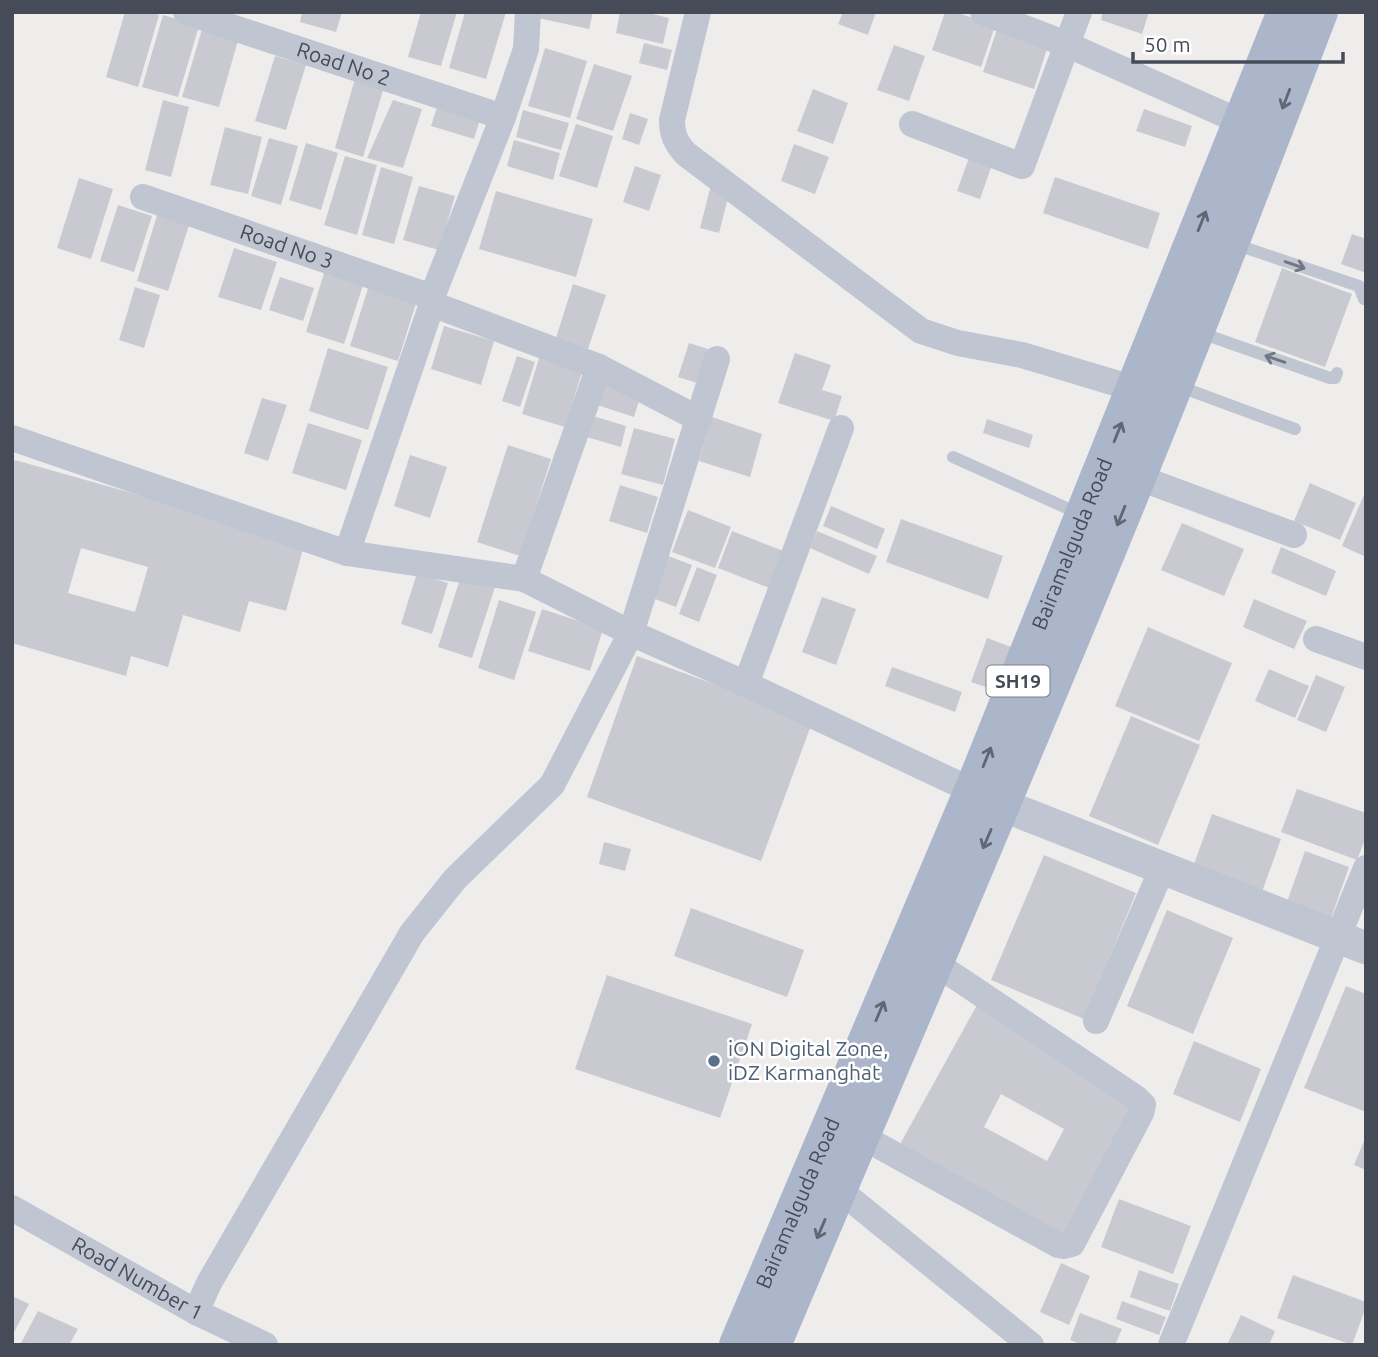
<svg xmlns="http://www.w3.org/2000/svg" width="1378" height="1357" viewBox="0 0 1378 1357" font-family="Ubuntu,sans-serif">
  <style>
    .building { fill: #c9cad1; fill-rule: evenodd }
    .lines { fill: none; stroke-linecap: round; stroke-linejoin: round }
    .service { stroke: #bfc5d1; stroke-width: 12 }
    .minor { stroke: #bfc5d1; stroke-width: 26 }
    .tertiary { stroke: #bfc5d1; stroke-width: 33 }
    .primary { stroke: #acb6ca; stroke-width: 38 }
    .oneway { stroke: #5f6674 }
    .oneway2 { stroke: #707682 }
    .service-dot { fill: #5c6f8a; stroke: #fff; stroke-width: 2.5 }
    .labels { text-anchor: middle; stroke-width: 5; stroke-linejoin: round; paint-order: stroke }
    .shield { fill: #fff; stroke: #7d828a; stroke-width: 2 }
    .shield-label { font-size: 19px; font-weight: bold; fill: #454c58 }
    .street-label { font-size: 21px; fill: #454c58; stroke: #fff }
    .service-label { font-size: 21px; fill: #4e5e75; stroke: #fff; text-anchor: start }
  </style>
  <rect width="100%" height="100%" fill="#efecec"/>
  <path class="building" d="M125 12H150L159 15 138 87 106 77Z
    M302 12H342L336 32 300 22Z
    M421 12H457L441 66 408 57Z
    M465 12H506L486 79 449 68Z
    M539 12H593L589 29 538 18Z
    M620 12H644L669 18 663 44 616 33Z
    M843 12H876L868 35 838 24Z
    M945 12H956L995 26 981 67 932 50Z
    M1103 12H1149L1142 34 1101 20Z
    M163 15 199 26 178 97 142 87Z
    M203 26 239 37 219 107 182 97Z
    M997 29 1048 46 1034 89 983 72Z
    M644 43 672 50 667 70 639 63Z
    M894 45 925 56 909 101 877 90Z
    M545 48 587 61 570 118 528 106Z
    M275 56 306 65 286 130 255 121Z
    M594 64 632 76 613 131 576 119Z
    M356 75 385 84 363 157 335 148Z
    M813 89 848 103 833 144 797 131Z
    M163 100 189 107 171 177 145 170Z
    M393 100 422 109 403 168 367 158Z
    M439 101 482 113 474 139 431 126Z
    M1144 109 1192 126 1185 147 1136 131Z
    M523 110 569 123 561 150 516 137Z
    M630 113 648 119 639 145 622 139Z
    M576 124 613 136 597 188 559 176Z
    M225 127 262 137 248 194 210 185Z
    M269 138 298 146 281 205 251 196Z
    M514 140 560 153 553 180 507 166Z
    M306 143 338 153 321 210 289 200Z
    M794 144 829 157 815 194 781 181Z
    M971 152 994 159 980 199 957 191Z
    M345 156 377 165 357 235 324 225Z
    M635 166 661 175 649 211 623 202Z
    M381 167 413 177 394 244 362 235Z
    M1055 177 1160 213 1148 249 1043 213Z
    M79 178 113 189 91 259 57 248Z
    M711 185 730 190 719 233 700 228Z
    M419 186 455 196 439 250 403 240Z
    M496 191 593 219 576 277 479 249Z
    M118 205 152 216 134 272 100 261Z
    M158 212 190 222 168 291 137 281Z
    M1352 234 1366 239V273L1341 264Z
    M234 248 277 262 261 310 218 297Z
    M1282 268 1352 294 1325 367 1255 342Z
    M325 270 364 282 344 344 306 332Z
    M280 277 314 288 303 321 269 310Z
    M573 284 606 295 588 349 556 338Z
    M369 285 417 300 398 361 350 346Z
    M135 287 160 295 144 348 119 340Z
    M444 326 494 341 481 385 431 369Z
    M689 343 708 349 697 383 678 377Z
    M328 348 388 367 368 430 309 411Z
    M795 353 831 365 822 390 842 396 834 421 778 403Z
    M540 355 583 369 565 427 522 414Z
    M517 356 535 362 520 407 502 401Z
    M605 379 642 391 634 417 597 405Z
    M262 398 287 405 268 461 244 453Z
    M590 415 626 426 621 447 583 436Z
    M712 417 762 434 750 477 699 461Z
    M987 419 1033 435 1029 448 983 433Z
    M308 423 362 440 346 490 292 473Z
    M634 428 675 439 663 485 621 474Z
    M508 445 551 459 520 556 477 542Z
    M410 455 447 467 430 518 394 506Z
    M15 460 305 542 286 611 249 601 240 632 183 615 168 667 131 656 126 676 12 643V468ZM81 548 148 567 135 612 68 593Z
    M1310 483 1356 503 1340 540 1294 521Z
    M620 485 658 497 647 533 609 521Z
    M1366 490V557L1342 546Z
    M831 506 885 529 877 549 823 526Z
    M688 510 731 527 715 568 672 552Z
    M901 519 1003 556 988 599 886 562Z
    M1182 523 1244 549 1224 596 1161 570Z
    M732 531 786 552 772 589 718 568Z
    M817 531 877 556 869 574 810 548Z
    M1281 547 1336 571 1326 596 1271 573Z
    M668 556 692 565 676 607 652 598Z
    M697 567 717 575 699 622 679 614Z
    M417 573 448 583 432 634 401 624Z
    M461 576 495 587 472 658 438 647Z
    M822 597 856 609 836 665 802 652Z
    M1254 599 1307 621 1294 649 1243 627Z
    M499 600 536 612 514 680 478 668Z
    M542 609 603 629 590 671 528 651Z
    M1148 627 1232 663 1199 741 1115 706Z
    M987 638 1014 648 998 691 971 682Z
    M637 656 813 720 761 861 587 797Z
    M892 667 962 692 955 712 885 686Z
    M1269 669 1309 686 1295 718 1255 701Z
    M1316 675 1345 687 1326 732 1297 720Z
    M1131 716 1200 745 1158 845 1089 816Z
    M1297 789 1366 813V837L1357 860 1281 832Z
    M1212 814 1281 839 1262 892 1193 867Z
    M604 842 631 849 625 871 599 864Z
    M1305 851 1349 867 1331 918 1287 902Z
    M1044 855 1136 893 1084 1019 991 980Z
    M691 908 804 950 787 997 674 956Z
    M1167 910 1233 938 1193 1034 1127 1006Z
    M607 975 752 1024 720 1118 575 1069Z
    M1346 986 1366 994V1112L1304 1088Z
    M977 1005 1137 1106 1070 1239 899 1146ZM1001 1094 1064 1129 1047 1161 984 1127Z
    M1194 1041 1261 1069 1240 1122 1173 1094Z
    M1366 1136V1170L1354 1165Z
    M1119 1199 1191 1226 1173 1274 1101 1247Z
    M1061 1263 1090 1276 1069 1325 1040 1312Z
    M1139 1270 1179 1284 1170 1311 1130 1297Z
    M1293 1275 1366 1302V1307L1352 1345 1277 1318Z
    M12 1296 29 1304 12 1336Z
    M1122 1301 1166 1317 1159 1335 1116 1319Z
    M38 1311 78 1329 69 1345H20Z
    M1080 1313 1122 1329 1115 1345H1083L1070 1340Z
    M1241 1315 1275 1331 1269 1345H1227Z"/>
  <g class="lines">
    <path class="service" d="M1234 244 1359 286 1364 299
      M1198 332 1330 378H1335L1337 373
      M1178 386 1295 429
      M953 457 1080 514"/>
    <g class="minor">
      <path id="s1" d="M186 12 503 117"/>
      <path d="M698 12 672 120C672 135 676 143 686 154L921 331 958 343 1022 355 1135 389"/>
      <path d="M983 12 1066 44 1241 122"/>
      <path d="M912 124 1022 166 1079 12"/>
      <path id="s2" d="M143 197 432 297"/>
      <path d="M432 304 599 367 699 419"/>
      <path d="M12 438 347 553 524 579 631 633 746 684 973 791"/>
      <path d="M1137 477 1294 535"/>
      <path d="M347 553 432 304V297L503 117 526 49 528 12"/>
      <path d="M524 579 599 367"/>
      <path d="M1316 639 1366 657"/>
      <path d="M746 684 841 428"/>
      <path d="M1096 1021 1162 869"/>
      <path d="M861 1136 1058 1245 1064 1246 1072 1244 1141 1113 1143 1105 1136 1098 935 963"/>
      <path d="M838 1189 1031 1345"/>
      <path id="s3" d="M12 1208 196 1312 265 1345"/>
      <path d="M196 1312 209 1283 412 933 455 879 552 785 631 633 717 359"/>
      <path d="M1171 1345 1366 868"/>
    </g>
    <path class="tertiary" d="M1002 805 1366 948"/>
    <g class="primary">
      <path id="s4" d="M738 1345 973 791 1286 12"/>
      <path d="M772 1345C894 1056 1019 768 1137 477 1200 323 1259 168 1319 12"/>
    </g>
  </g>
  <defs><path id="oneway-shaft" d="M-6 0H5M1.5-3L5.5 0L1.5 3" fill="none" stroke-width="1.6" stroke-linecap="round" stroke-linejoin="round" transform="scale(1.75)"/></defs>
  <g class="oneway">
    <use href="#oneway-shaft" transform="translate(1286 99) rotate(111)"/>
    <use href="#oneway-shaft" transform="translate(1202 221) rotate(-68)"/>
    <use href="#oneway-shaft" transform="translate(1118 432) rotate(-68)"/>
    <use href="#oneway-shaft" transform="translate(1121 516) rotate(112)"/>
    <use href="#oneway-shaft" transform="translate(987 757) rotate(-68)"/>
    <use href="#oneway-shaft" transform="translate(987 839) rotate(113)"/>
    <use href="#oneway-shaft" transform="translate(880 1011) rotate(-67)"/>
    <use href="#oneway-shaft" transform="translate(821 1229) rotate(113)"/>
  </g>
  <g class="oneway2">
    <use href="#oneway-shaft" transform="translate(1295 265) rotate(19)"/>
    <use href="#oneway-shaft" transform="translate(1275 359) rotate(-161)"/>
  </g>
  <circle class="service-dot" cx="714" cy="1061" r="7"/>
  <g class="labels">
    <rect class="shield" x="986.5" y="665.5" width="63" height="31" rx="5"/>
    <g class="shield-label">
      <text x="1018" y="688">SH19</text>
    </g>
    <g class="street-label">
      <text dy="7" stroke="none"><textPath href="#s1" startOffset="166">Road No 2</textPath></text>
      <text dy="7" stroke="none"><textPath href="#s2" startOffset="152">Road No 3</textPath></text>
      <text dy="7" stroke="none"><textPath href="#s4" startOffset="868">Bairamalguda Road</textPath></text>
      <text dy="7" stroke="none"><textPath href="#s4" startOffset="154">Bairamalguda Road</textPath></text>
      <text dy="7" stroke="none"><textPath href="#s3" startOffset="144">Road Number 1</textPath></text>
    </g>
    <g class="service-label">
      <text x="728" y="1056">iON Digital Zone,<tspan x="728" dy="24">iDZ Karmanghat</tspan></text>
    </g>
  </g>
  <rect width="1378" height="1357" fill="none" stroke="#454c58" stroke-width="28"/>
  <path d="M1133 52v10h210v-10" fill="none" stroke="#454c58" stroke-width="3.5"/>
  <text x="1144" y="52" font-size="21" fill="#454c58" stroke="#ffffff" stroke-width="5" paint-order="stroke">50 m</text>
</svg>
